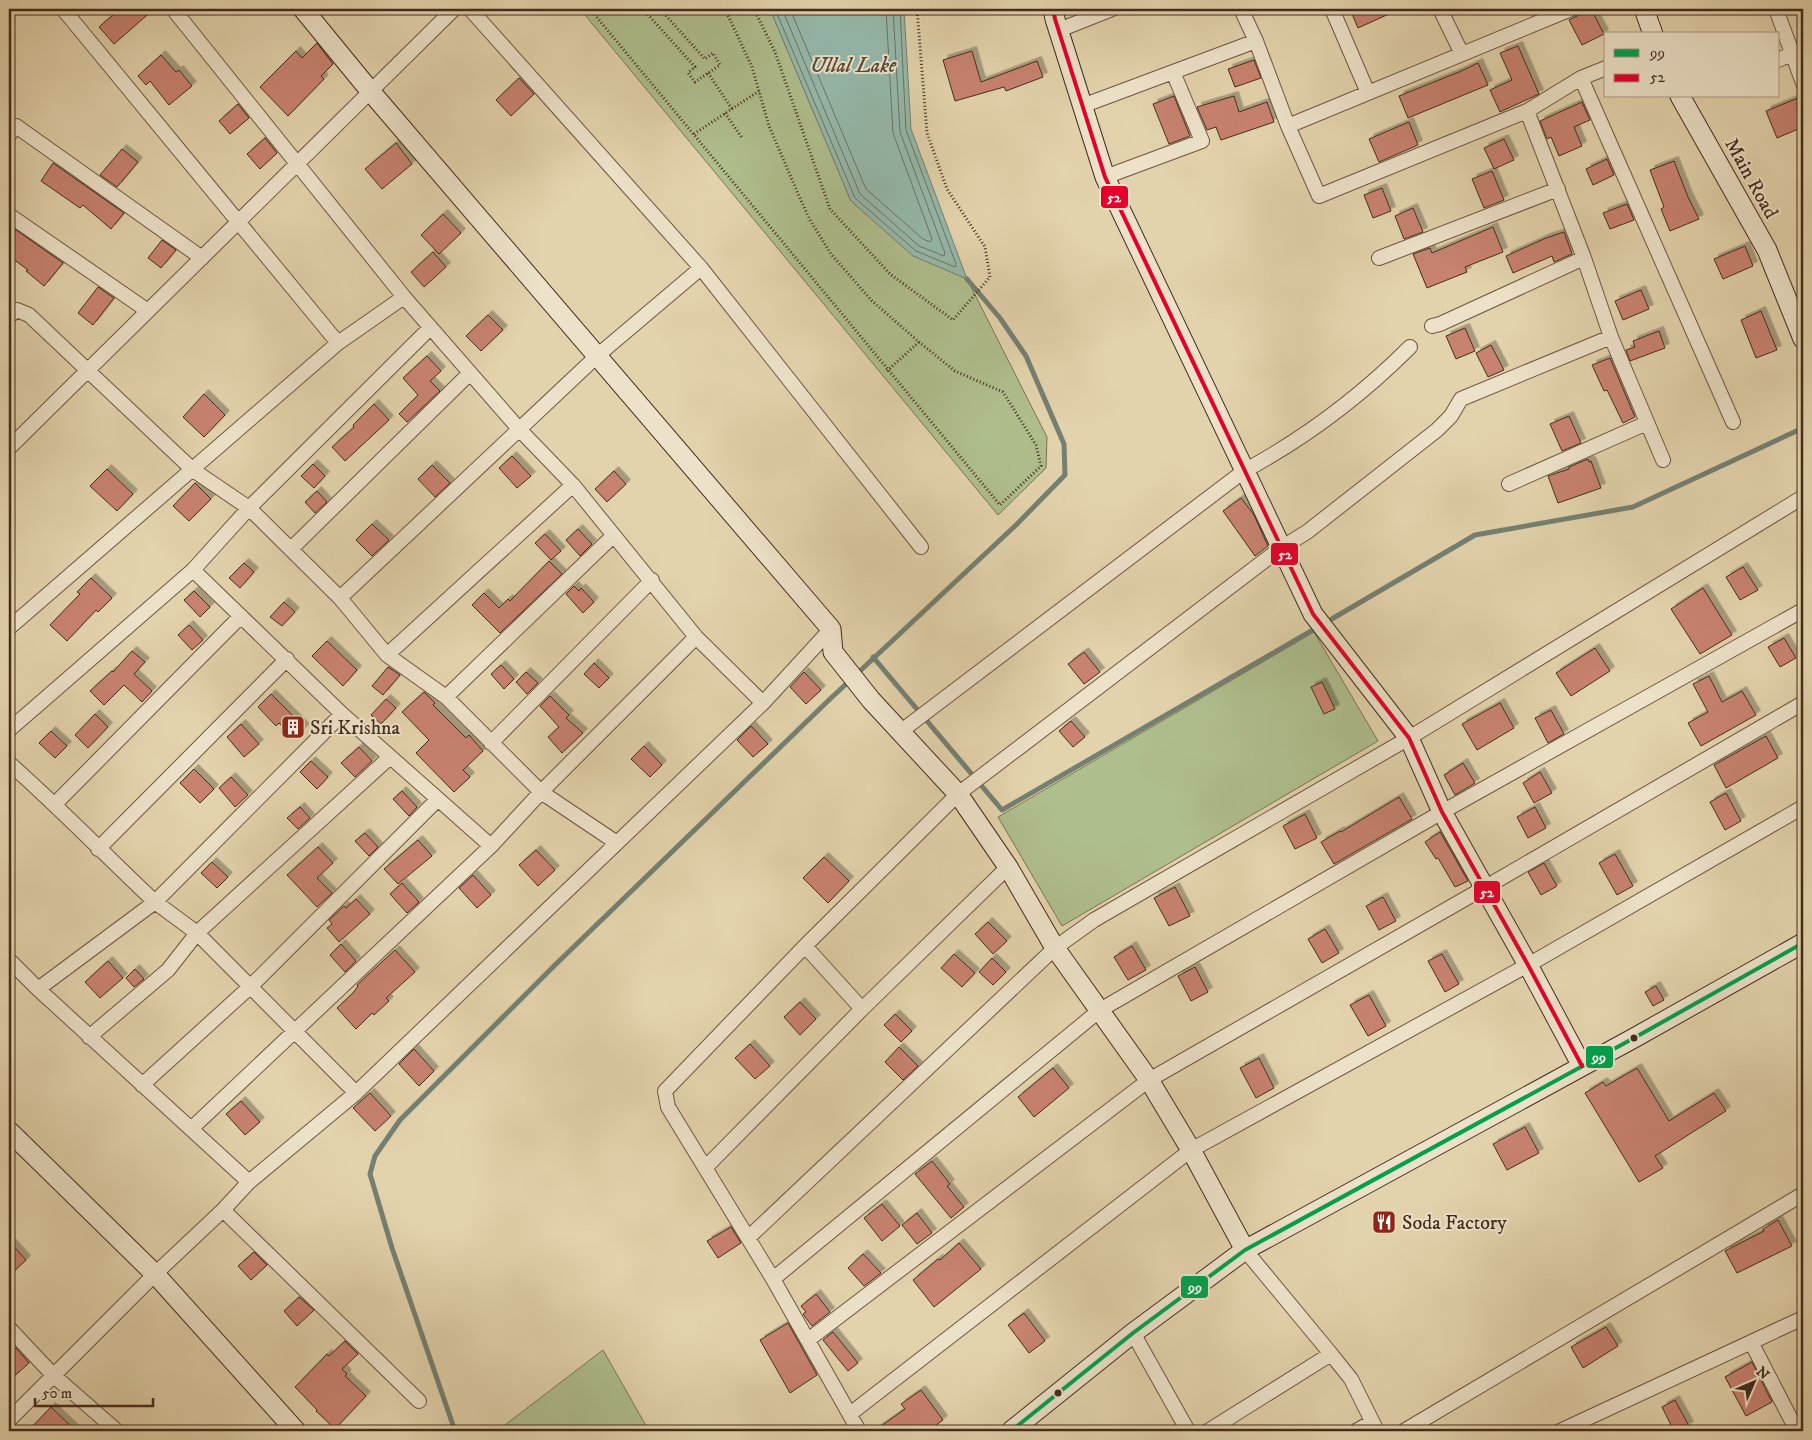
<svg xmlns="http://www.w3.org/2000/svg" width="1812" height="1440" viewBox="0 0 1812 1440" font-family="'IM FELL DW Pica',serif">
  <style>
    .green { fill: #afbe8d; stroke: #7a7555 }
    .water { fill: #95b8aa; stroke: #758072 }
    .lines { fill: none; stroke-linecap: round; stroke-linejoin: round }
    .shore { stroke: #6c7264; stroke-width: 1 }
    .stream { stroke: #758072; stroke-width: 5 }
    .building { fill: #c8826f; stroke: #442c1d; filter: url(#shadow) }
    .street-casing { stroke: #6c5641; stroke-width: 16 }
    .secondary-casing { stroke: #442c1d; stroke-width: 21 }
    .path { stroke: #442c1d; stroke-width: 3; stroke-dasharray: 1 2.5; stroke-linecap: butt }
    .street { stroke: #ede2c9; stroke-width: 14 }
    .secondary { stroke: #ede2c9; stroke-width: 19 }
    .bus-1-casing { stroke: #ede2c9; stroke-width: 8 }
    .bus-2-casing { stroke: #ede2c9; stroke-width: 8 }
    .bus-1 { stroke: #03a04e; stroke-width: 4 }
    .bus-2 { stroke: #e4002b; stroke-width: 4 }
    .bus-dot { fill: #442c1d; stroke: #ede2c9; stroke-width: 2 }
    .labels { text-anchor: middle; stroke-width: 4; stroke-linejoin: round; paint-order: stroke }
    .street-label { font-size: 20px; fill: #442c1d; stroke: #ede2c9 }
    .poi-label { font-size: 20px; fill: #442c1d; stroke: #ede2c9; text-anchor: start }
    .water-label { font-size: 21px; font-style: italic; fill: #544839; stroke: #ede2c9 }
    .line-badge { stroke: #ede2c9; stroke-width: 2 }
    .badge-label { font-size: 14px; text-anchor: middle; font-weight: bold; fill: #fff }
  </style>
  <defs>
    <filter id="shadow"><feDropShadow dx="4.5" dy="-4.5" stdDeviation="0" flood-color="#0004"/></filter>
  </defs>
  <rect width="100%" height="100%" fill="#e3d3ac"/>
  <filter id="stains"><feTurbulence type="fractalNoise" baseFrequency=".004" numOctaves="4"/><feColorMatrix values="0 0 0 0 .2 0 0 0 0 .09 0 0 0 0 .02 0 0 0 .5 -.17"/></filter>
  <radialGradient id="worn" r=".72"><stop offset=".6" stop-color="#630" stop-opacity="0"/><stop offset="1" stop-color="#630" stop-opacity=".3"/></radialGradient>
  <path class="green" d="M580 9H770L851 201 913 255 967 279 1047 437 1046 468 998 515Z
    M1314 632 1378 741 1062 926 998 817Z
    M603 1350 649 1431H497Z"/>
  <path class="water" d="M770 9H904L911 129 967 279 913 256 851 201Z"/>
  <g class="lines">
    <path class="shore" d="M775 9 855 198 916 251 955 267 956 264 906 130 900 9
      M782 9 860 194 919 246 944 256 945 253 900 132 893 9
      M790 9 866 189 923 239 930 242 932 239 893 133 886 9"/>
    <path class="stream" d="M1325 623 1475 535 1633 507 1803 428
      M873 657 1002 810 1318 627
      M455 1431 392 1248 370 1174 375 1156 400 1120 555 965 830 699 1016 525 1065 475 1064 444 1026 356 1000 318 967 279"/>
  </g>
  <path class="building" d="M120 9H154L114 44 99 27Z
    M1363 9H1400L1358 28 1352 14Z
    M1591 9 1604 34 1582 45 1569 20Z
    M317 43 333 64 321 76 324 79 288 116 260 87 296 51 302 58Z
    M1518 46 1539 94 1500 112 1490 90 1512 80 1500 53Z
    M972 51 981 82 1037 61 1043 77 1006 91 1004 87 955 101 943 60Z
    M161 55 176 72 179 70 192 86 169 105 150 81 146 85 138 76Z
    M1254 60 1261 78 1235 87 1228 69Z
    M1478 63 1488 85 1408 118 1399 96 1459 72Z
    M519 78 534 94 511 116 496 100Z
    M1174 96 1190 136 1169 144 1153 104Z
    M1234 96 1239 112 1267 102 1274 122 1221 140 1216 127 1207 130 1197 107Z
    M1803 96V127L1777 138 1766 111Z
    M1582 102 1590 120 1574 127 1582 146 1559 156 1551 137 1547 139 1540 121Z
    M238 104 249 118 230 134 219 121Z
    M1409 122 1418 145 1379 162 1369 139Z
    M265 138 277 153 260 169 247 154Z
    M1504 139 1514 160 1494 169 1484 148Z
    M396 143 412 164 382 189 365 169Z
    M122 149 138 162 117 187 100 175Z
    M1607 159 1614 175 1593 185 1586 169Z
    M1674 161 1688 197 1699 219 1670 231 1661 209 1664 207 1650 170Z
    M53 163 124 213 111 229 83 205 80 208 41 181Z
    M1492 171 1504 200 1484 208 1472 179Z
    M1382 188 1391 211 1373 218 1364 195Z
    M1627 204 1634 220 1610 229 1603 213Z
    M1413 208 1423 232 1404 239 1395 216Z
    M443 214 461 233 439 254 421 235Z
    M9 225 63 263 44 286 26 271 28 270 9 256Z
    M1493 227 1503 252 1465 267 1467 272 1427 288 1413 254 1430 248 1432 253Z
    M1564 232 1572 254 1554 262 1552 256 1513 273 1506 256 1546 238Z
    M162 240 176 250 161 268 148 258Z
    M1745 246 1753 266 1723 279 1714 259Z
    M433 252 446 267 424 287 411 272Z
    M98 287 114 298 93 325 78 313Z
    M1641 290 1649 309 1623 320 1615 301Z
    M1761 311 1777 350 1756 358 1741 320Z
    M488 315 503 330 481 351 466 336Z
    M1465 328 1475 351 1456 359 1446 336Z
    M1659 331 1665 348 1630 361 1626 350 1635 347 1633 341Z
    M1491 345 1504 370 1488 377 1476 353Z
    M427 356 441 371 430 381 440 391 407 422 399 414 418 395 403 378Z
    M1610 358 1635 417 1623 423 1607 390 1604 391 1592 365Z
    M204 394 225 415 204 437 183 417Z
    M374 404 389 420 345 461 332 447 354 427 353 425Z
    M1569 416 1581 443 1562 451 1550 424Z
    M512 456 531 476 517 488 499 468Z
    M1588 459 1589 462 1591 461 1601 488 1558 503 1548 476 1569 469V467Z
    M313 464 325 476 314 488 301 476Z
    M432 465 450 483 435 497 418 479Z
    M107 469 133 494 117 511 90 486Z
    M614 471 626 484 607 502 595 489Z
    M195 483 211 499 189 521 173 506Z
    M317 491 327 502 315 513 305 502Z
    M1241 498 1254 515 1268 546 1255 556 1223 511Z
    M372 524 389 540 372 556 356 540Z
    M578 529 592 544 580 556 566 540Z
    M545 534 561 551 551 560 535 543Z
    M549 561 562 574 500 633 472 605 484 593 499 608 508 599 510 601Z
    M244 563 254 572 240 588 229 578Z
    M1743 567 1758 590 1740 600 1726 577Z
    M91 578 112 598 98 612 96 610 67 641 50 625 80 594 77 592Z
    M574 586 579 591 581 588 594 602 583 613 566 594Z
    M1703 588 1732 635 1700 654 1671 609Z
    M194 591 210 607 200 617 184 600Z
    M284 602 295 612 282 626 270 617Z
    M189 625 203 640 192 650 178 635Z
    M1784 638 1796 658 1780 667 1768 647Z
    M327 641 357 670 343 686 312 656Z
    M1595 648 1610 671 1571 696 1556 673Z
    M132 651 145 662 134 674 152 691 142 702 124 685 104 705 90 691 112 671 113 672Z
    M1084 652 1100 672 1084 684 1068 664Z
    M594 663 609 678 599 688 584 674Z
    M501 665 514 679 504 689 491 674Z
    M388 667 400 675 383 695 372 686Z
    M526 672 538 683 527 694 516 682Z
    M804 672 821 690 806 704 790 687Z
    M1709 676 1722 702 1742 691 1756 715 1701 746 1688 723 1708 712 1693 684Z
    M1322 682 1335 709 1324 714 1311 687Z
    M424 692 435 703 433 705 466 738 469 735 483 751 463 770 470 777 454 792 416 753 429 740 402 712Z
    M271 694 305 728 294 739 279 723 276 726 258 707Z
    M550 696 569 715 566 718 583 733 562 753 548 737 559 727 540 706Z
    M386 699 396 708 381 724 371 715Z
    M1500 703 1514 728 1477 750 1462 724Z
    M1551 710 1564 734 1548 743 1535 718Z
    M95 714 108 727 88 748 75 735Z
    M1071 721 1085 737 1073 747 1059 731Z
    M241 724 259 744 244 757 227 737Z
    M751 726 768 744 753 757 737 740Z
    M51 731 67 746 55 758 39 743Z
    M1766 736 1778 758 1726 788 1714 765Z
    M644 746 662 765 650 777 631 759Z
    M359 747 372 761 355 777 341 763Z
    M311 761 328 777 317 789 300 772Z
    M1463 763 1475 783 1455 795 1444 775Z
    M194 769 214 789 200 803 180 783Z
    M1540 772 1552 793 1534 803 1523 783Z
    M231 777 248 795 235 807 219 788Z
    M402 791 417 807 409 816 393 799Z
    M1726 793 1741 821 1725 830 1710 802Z
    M1399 797 1412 819 1334 864 1321 842 1340 831 1341 832Z
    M300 807 310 818 298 829 287 818Z
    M1535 807 1546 828 1528 838 1517 817Z
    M1305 814 1317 838 1295 849 1283 826Z
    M1440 832 1468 881 1455 887 1438 858 1436 859 1425 842Z
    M365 833 378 847 369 856 355 841Z
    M418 840 432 856 398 884 384 869Z
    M318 847 333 863 317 878 332 893 317 907 287 875Z
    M536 850 555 870 538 886 519 865Z
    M1615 854 1633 886 1617 895 1599 863Z
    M824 857 849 881 828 903 803 878Z
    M212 862 228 877 217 888 201 873Z
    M1544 863 1557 886 1541 895 1528 872Z
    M473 875 491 895 477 908 459 888Z
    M402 883 419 902 407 913 390 894Z
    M1175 887 1190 916 1169 926 1154 898Z
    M1383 897 1396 921 1379 930 1366 906Z
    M356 899 370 914 339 942 327 928 332 924 329 920 344 906 346 908Z
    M988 922 1007 941 993 954 975 934Z
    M1325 929 1339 953 1322 963 1308 939Z
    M341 944 356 961 345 972 330 955Z
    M1132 946 1146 970 1128 980 1114 957Z
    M395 950 415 972 386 998 389 1001 374 1015 372 1013 356 1029 337 1008 353 993 358 986 357 985Z
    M954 954 975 973 962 987 941 968Z
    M1442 954 1459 984 1445 992 1428 961Z
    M992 958 1006 972 993 985 979 972Z
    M108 961 123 978 100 998 85 982Z
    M1195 967 1208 992 1191 1001 1178 976Z
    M135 969 144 979 134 987 126 978Z
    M1656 986 1664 1000 1653 1006 1645 992Z
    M1369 995 1386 1026 1368 1036 1350 1005Z
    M800 1002 816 1019 800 1035 784 1017Z
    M895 1014 912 1031 901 1042 884 1025Z
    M750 1044 770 1066 755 1079 735 1058Z
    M899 1047 918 1066 903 1080 885 1062Z
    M414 1049 434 1071 419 1086 399 1064Z
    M1259 1058 1274 1088 1256 1098 1240 1068Z
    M1053 1068 1069 1088 1034 1117 1018 1097Z
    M1637 1068 1669 1121 1714 1093 1726 1111 1655 1156 1663 1168 1639 1182 1585 1093 1603 1082 1606 1086Z
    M370 1093 391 1116 375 1131 353 1108Z
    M241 1101 260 1122 245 1135 226 1114Z
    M1525 1127 1539 1153 1507 1170 1493 1144Z
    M932 1161 950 1184 947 1186 964 1207 951 1218 915 1174Z
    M882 1204 900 1226 882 1241 864 1218Z
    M917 1213 932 1233 917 1244 902 1225Z
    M1778 1220 1792 1246 1737 1273 1725 1251 1764 1231 1763 1229Z
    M731 1227 741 1243 718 1258 707 1241Z
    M9 1241 26 1260 9 1276Z
    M959 1243 981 1269 934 1307 913 1280 938 1259 940 1260Z
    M254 1252 267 1265 251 1280 238 1266Z
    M863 1254 881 1273 864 1286 848 1268Z
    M816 1294 830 1312 812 1326 803 1314 806 1312 801 1306Z
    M299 1297 314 1310 297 1326 284 1311Z
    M1024 1313 1045 1341 1029 1353 1008 1325Z
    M788 1323 817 1375 790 1393 760 1340Z
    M1606 1327 1618 1346 1583 1368 1571 1347Z
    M833 1332 858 1363 848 1371 823 1340Z
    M345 1341 358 1354 342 1369 347 1374 345 1376 366 1396 335 1429 316 1411 317 1410 295 1387 327 1354 329 1356Z
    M16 1348 29 1363 9 1381V1355Z
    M1752 1362 1772 1402 1746 1416 1725 1377Z
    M921 1390 943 1420 928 1431H874L905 1409 901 1404Z
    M1675 1400 1689 1426 1679 1431H1674L1662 1407Z
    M51 1407 76 1431H28Z"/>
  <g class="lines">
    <g class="street-casing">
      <path id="street" d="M63 9 338 343
        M173 9 404 297 519 429 573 485 696 637 763 703
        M470 9 701 268 921 547
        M1241 9 1256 41 1288 126 1319 196 1527 111 1581 78 1606 68
        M1332 9 1368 93
        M1440 9 1462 54
        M1776 9 1803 83
        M1059 30 1112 9
        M1778 60 1803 49
        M1581 78 1733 422
        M1082 106 1256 41
        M1527 111 1584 258 1611 337 1663 460
        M1288 126 1571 9
        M9 135 16 126 202 258
        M1105 177 1202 141 1173 72
        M9 215 148 311
        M1379 258 1558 189
        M9 316 17 310 29 315 193 470 249 508 340 598 387 655 446 697 541 792 617 843
        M1432 326 1440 324 1584 258
        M9 448 454 9
        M1509 484 1647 423
        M291 549 470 373
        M193 570 342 714 491 846
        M340 598 597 356 701 268
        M9 628 338 343 404 297
        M387 655 573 485
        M446 697 613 536
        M9 730 193 570 249 508 430 328
        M900 732 1244 471C1305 438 1361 396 1410 347
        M491 743 652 580
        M9 763C59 807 106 856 155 902L342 714
        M55 804 241 616
        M98 849 287 659
        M805 946 862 1009
        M9 960 38 989 249 1182
        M38 989 155 902 197 933 356 1093
        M89 1037 168 970 197 933 390 757
        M142 1085 251 986 438 799
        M191 1129 491 846 541 792 696 637
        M705 1168 862 1009 1008 867
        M223 1210 419 1401
        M748 1238 1055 948 1094 920 1409 738 1803 497
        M773 1279 1100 1010 1442 812 1803 610
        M9 1328 53 1375 117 1431
        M1133 1333 1188 1431
        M808 1340 1149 1080 1484 888 1803 703
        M1751 1342 1797 1431
        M1331 1354 1351 1379 1377 1431
        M850 1414 1191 1150 1528 965 1803 807
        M9 1420 155 1274 223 1210 249 1182 356 1093 763 703 831 629
        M859 1431 773 1279 668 1107 665 1091 805 946 958 794 1281 548 1307 532 1437 430 1451 416 1461 399 1611 337
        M1208 1431 1331 1354 1245 1250
        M1356 1431 1372 1422
        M1404 1431 1803 1194
        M1560 1431 1803 1318"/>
    </g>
    <g class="secondary-casing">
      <path id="secondary" d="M303 9 371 92 831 629 833 652 871 700 958 794 1008 867 1055 948 1149 1080 1191 1150 1245 1250
        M1053 9 1055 19 1105 177 1313 614 1409 738 1442 812 1528 965 1582 1066
        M1644 9 1653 34
        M1680 96 1767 250 1803 339
        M9 1131 155 1274 296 1431
        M1011 1431 1133 1333 1245 1250 1634 1038 1803 943"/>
    </g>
    <path class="path" d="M590 9 1000 505 1041 466 1036 445 1003 392 955 371 919 342 872 301 831 254 810 220 799 196 769 126 752 67 725 9
      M643 9 695 67 688 73 695 82 720 65 713 53 705 59 660 9
      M754 9 775 52 830 209 890 274 953 320 990 277 985 247 947 189 927 133 917 9
      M708 73 732 109
      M725 113 742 138
      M694 134 759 91
      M887 371 919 342"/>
    <use href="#street" class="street"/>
    <use href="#secondary" class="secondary"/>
    <g class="bus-1-casing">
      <path id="bus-1" d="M1011 1431 1133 1333 1245 1250 1634 1038 1803 943"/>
    </g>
    <g class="bus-2-casing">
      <path id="bus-2" d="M1053 9 1055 19 1105 177 1313 614 1409 738 1442 812 1528 965 1582 1066"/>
    </g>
    <use href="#bus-1" class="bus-1"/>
    <use href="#bus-2" class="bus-2"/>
  </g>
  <defs>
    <g id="building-square" transform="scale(1.25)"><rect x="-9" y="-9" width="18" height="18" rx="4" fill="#8f2418" stroke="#ede2c9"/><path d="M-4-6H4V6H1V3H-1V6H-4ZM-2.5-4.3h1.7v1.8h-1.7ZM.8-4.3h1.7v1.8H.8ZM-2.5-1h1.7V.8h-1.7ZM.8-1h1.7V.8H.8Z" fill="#fff"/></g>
    <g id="restaurant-square" transform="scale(1.25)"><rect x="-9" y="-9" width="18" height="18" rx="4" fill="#8f2418" stroke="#ede2c9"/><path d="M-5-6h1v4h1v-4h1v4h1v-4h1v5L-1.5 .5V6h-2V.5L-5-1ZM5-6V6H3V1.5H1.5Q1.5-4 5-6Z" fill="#fff"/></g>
  </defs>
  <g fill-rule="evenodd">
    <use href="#building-square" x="293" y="727"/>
    <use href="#restaurant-square" x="1384" y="1222"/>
  </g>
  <g class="bus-dot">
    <circle cx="1634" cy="1038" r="4.5"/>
    <circle cx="1058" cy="1393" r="4.5"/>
  </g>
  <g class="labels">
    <g class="street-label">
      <text transform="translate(1752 178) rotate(61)" y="7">Main Road</text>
    </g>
    <g class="poi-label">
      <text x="310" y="734">Sri Krishna</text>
      <text x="1402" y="1229">Soda Factory</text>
    </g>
    <g class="water-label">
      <text x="853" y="72">Ullal Lake</text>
    </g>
  </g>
  <g class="line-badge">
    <rect x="1100" y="185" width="29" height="24" rx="5" fill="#e4002b"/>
    <rect x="1270" y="542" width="29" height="24" rx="5" fill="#e4002b"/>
    <rect x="1473" y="880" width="28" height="24" rx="5" fill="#e4002b"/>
    <rect x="1585" y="1045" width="29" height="24" rx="5" fill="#03a04e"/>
    <rect x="1180" y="1275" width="29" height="24" rx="5" fill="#03a04e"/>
  </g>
  <g class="badge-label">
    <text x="1114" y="202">52</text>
    <text x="1285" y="559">52</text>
    <text x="1487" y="897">52</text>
    <text x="1599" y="1062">99</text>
    <text x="1195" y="1292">99</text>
  </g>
  <rect width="1812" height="1440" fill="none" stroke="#e3d3ac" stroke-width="30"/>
  <rect x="10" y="10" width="1792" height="1420" fill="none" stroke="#442c1d" stroke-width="2.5"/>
  <rect x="15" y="15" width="1782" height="1410" fill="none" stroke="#442c1d"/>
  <rect x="1604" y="32" width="175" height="65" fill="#ede2c9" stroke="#a99984"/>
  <rect x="1614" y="49" width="25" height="8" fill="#03a04e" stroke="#a99984"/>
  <text x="1650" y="58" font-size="15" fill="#442c1d">99</text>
  <rect x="1614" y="74" width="25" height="8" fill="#e4002b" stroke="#a99984"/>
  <text x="1650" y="82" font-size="15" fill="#442c1d">52</text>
  <g transform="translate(1754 1382) rotate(45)" stroke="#ede2c9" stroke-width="4" paint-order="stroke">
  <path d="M0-4L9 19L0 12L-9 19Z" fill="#442c1d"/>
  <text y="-8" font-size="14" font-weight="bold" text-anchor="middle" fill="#442c1d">N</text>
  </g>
  <path d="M35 1398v8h118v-8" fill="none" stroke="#442c1d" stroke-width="2.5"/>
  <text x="42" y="1398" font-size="15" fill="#442c1d" stroke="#ede2c9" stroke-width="4" paint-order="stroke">50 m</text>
  <rect width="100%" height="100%" filter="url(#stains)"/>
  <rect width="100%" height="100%" fill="url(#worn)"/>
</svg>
